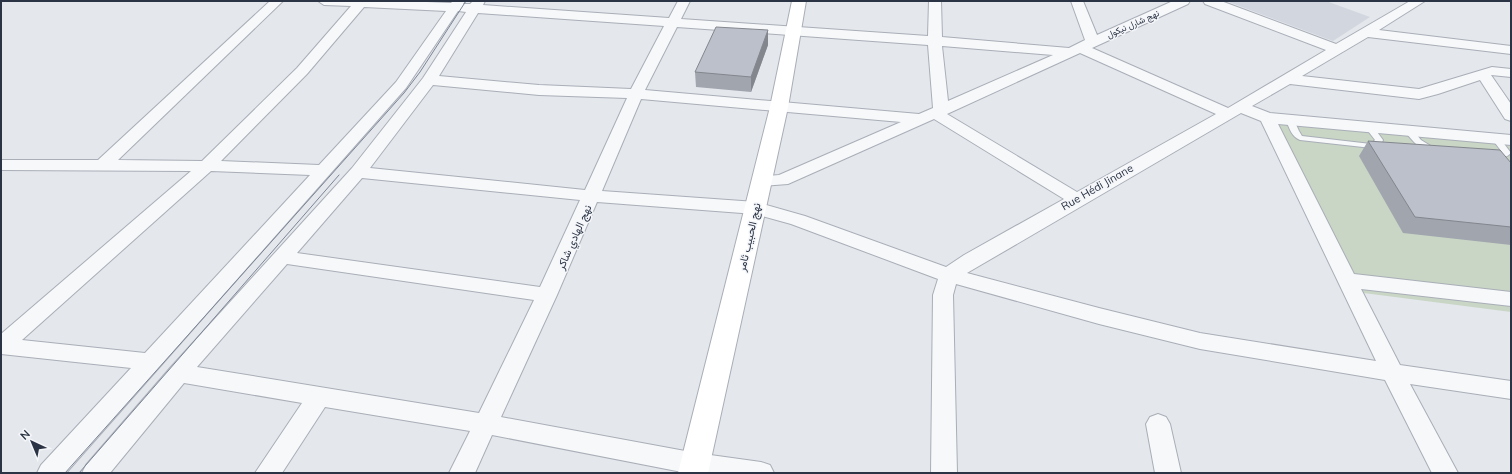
<svg xmlns="http://www.w3.org/2000/svg" width="1512" height="474" viewBox="0 0 1512 474" font-family="Mulish,Vazirmatn,sans-serif">
  <style>
    .built { fill: #d2d6de }
    .green { fill: #c9d6c5 }
    .lines { fill: none; stroke-linecap: round; stroke-linejoin: round }
    .lane-casing { stroke: #a9aeb7; stroke-width: 2 }
    .street-casing { stroke: #a9aeb7; stroke-width: 2 }
    .secondary-casing { stroke: #a9aeb7; stroke-width: 2 }
    .lane { fill: #f7f8fa; fill-rule: evenodd }
    .street { fill: #f7f8fa; fill-rule: evenodd }
    .secondary { fill: #fff; fill-rule: evenodd }
    .tram { stroke: #7d8696; stroke-width: 1 }
    .wall { fill: #a1a5ae }
    .shaded-wall { fill: #83868d }
    .building { fill: #bbc0ca; stroke: #83868d }
    .labels { text-anchor: middle; stroke-width: 3; stroke-linejoin: round; paint-order: stroke }
    .far-street-label { font-size: 9px; fill: #2b3445; stroke: #f4f6f9 }
    .street-label { font-size: 11px; fill: #2b3445; stroke: #f4f6f9 }
  </style>
  <rect width="100%" height="100%" fill="#e4e7ec"/>
  <path class="built" d="M1226 1H1326L1370 17 1333 41Z"/>
  <path class="green" d="M1270 118 1511 140V312L1356 292Z"/>
  <g class="lines">
    <g class="lane-casing">
      <path id="lane" d="M1287 118H1293L1299 131 1302 136 1371 144 1375 140 1365 127 1369 125H1372L1383 140 1381 145 1372 148 1300 140C1292 137 1289 128 1286 120Z
        M1406 129H1412L1421 140 1434 148 1433 150C1421 152 1413 141 1406 133Z
        M1493 137H1499L1511 153C1505 159 1498 159 1490 157L1489 155 1490 153 1502 152 1492 139Z"/>
    </g>
    <g class="street-casing">
      <path id="street" d="M270 1H283L118 160 202 161 297 68 351 6 324 5 318 1H402L451 3 453 1H465L463 4H470L473 1H485L483 5 669 18 678 1H690L681 19 928 36 929 1H941L942 37 1069 48 1085 40 1071 1H1083L1097 35 1173 1H1190L1188 4 1092 48 1228 108 1326 50 1205 4 1203 1H1221L1336 44 1410 1H1425L1379 30 1511 46V54L1368 37 1302 76 1419 89 1492 67 1511 69V77L1491 75 1511 104V121L1505 119 1480 80 1438 94 1419 99 1290 84 1252 106 1270 113 1511 135V145L1278 124 1354 274 1511 292V306L1361 289 1400 365 1511 381V399L1410 384 1458 473H1432L1385 380 1200 349 1099 324 956 284 953 295 957 473H931L933 295 938 279 791 224 755 214 597 202 557 295 501 417 696 453 761 462 770 465 774 473H687L492 435 475 473H449L470 431 325 407 282 473H255L302 403 184 383 110 473H82L86 465 171 367 352 168 423 78 466 12 458 11 406 88 66 473H37L41 465 131 368 1 354V334L191 171 1 170V160H98ZM364 7 446 11 396 82 319 165 221 161 307 74ZM478 13 664 26 631 89 539 85 439 76ZM677 27 928 45 933 108 919 114 645 90ZM942 46 1053 55 948 101ZM1080 53 1216 114 1077 192 947 114ZM433 85 539 95 627 98 585 190 370 168ZM641 99 901 122 779 175 756 177 753 181 756 185 762 186 788 184 934 119 1064 199 964 255 946 267 805 216 756 202 602 191ZM1241 113 1261 121 1376 361 1200 333 1099 308 967 273ZM211 171 310 175 145 353 22 340ZM362 178 580 200 540 287 297 253ZM287 264 534 300 479 413 197 367Z
        M1158 414 1166 417 1170 424 1181 473H1155L1146 424 1150 417Z"/>
    </g>
    <g class="secondary-casing">
      <path id="secondary" d="M792 1H806L788 107 708 473H678L770 107Z"/>
    </g>
    <use href="#lane" class="lane"/>
    <use href="#street" class="street"/>
    <use href="#secondary" class="secondary"/>
    <path class="tram" d="M65 473 404 93 420 72 466 1
      M79 473 339 175"/>
  </g>
  <path class="wall" d="M768 30V45L751 92 696 87 695 72Z
    M1368 141 1511 163V245L1403 233 1359 156Z"/>
  <path class="shaded-wall" d="M768 30V45L751 92V77Z"/>
  <path class="building" d="M716 27 768 30 751 77 695 72Z
    M1368 141 1500 150 1511 163V227L1415 217Z"/>
  <g class="labels">
    <g class="far-street-label">
      <text transform="translate(1133 24) rotate(-24)" y="3">نهج شارل نيكول</text>
    </g>
    <g class="street-label">
      <text transform="translate(1097 187) rotate(-30)" y="4">Rue Hédi Jinane</text>
      <text transform="translate(574 237) rotate(-66)" y="4">نهج الهادي شاكر</text>
      <text transform="translate(749 237) rotate(-77)" y="4">نهج الحبيب ثامر</text>
    </g>
  </g>
  <rect width="1512" height="474" fill="none" stroke="#2b3445" stroke-width="4"/>
  <g transform="translate(32 442) rotate(316)" stroke="#f4f6f9" stroke-width="3" paint-order="stroke">
  <path d="M0-3L7 15L0 10L-7 15Z" fill="#2b3445"/>
  <text y="-6" font-size="11" font-weight="bold" text-anchor="middle" fill="#2b3445">N</text>
  </g>
</svg>
